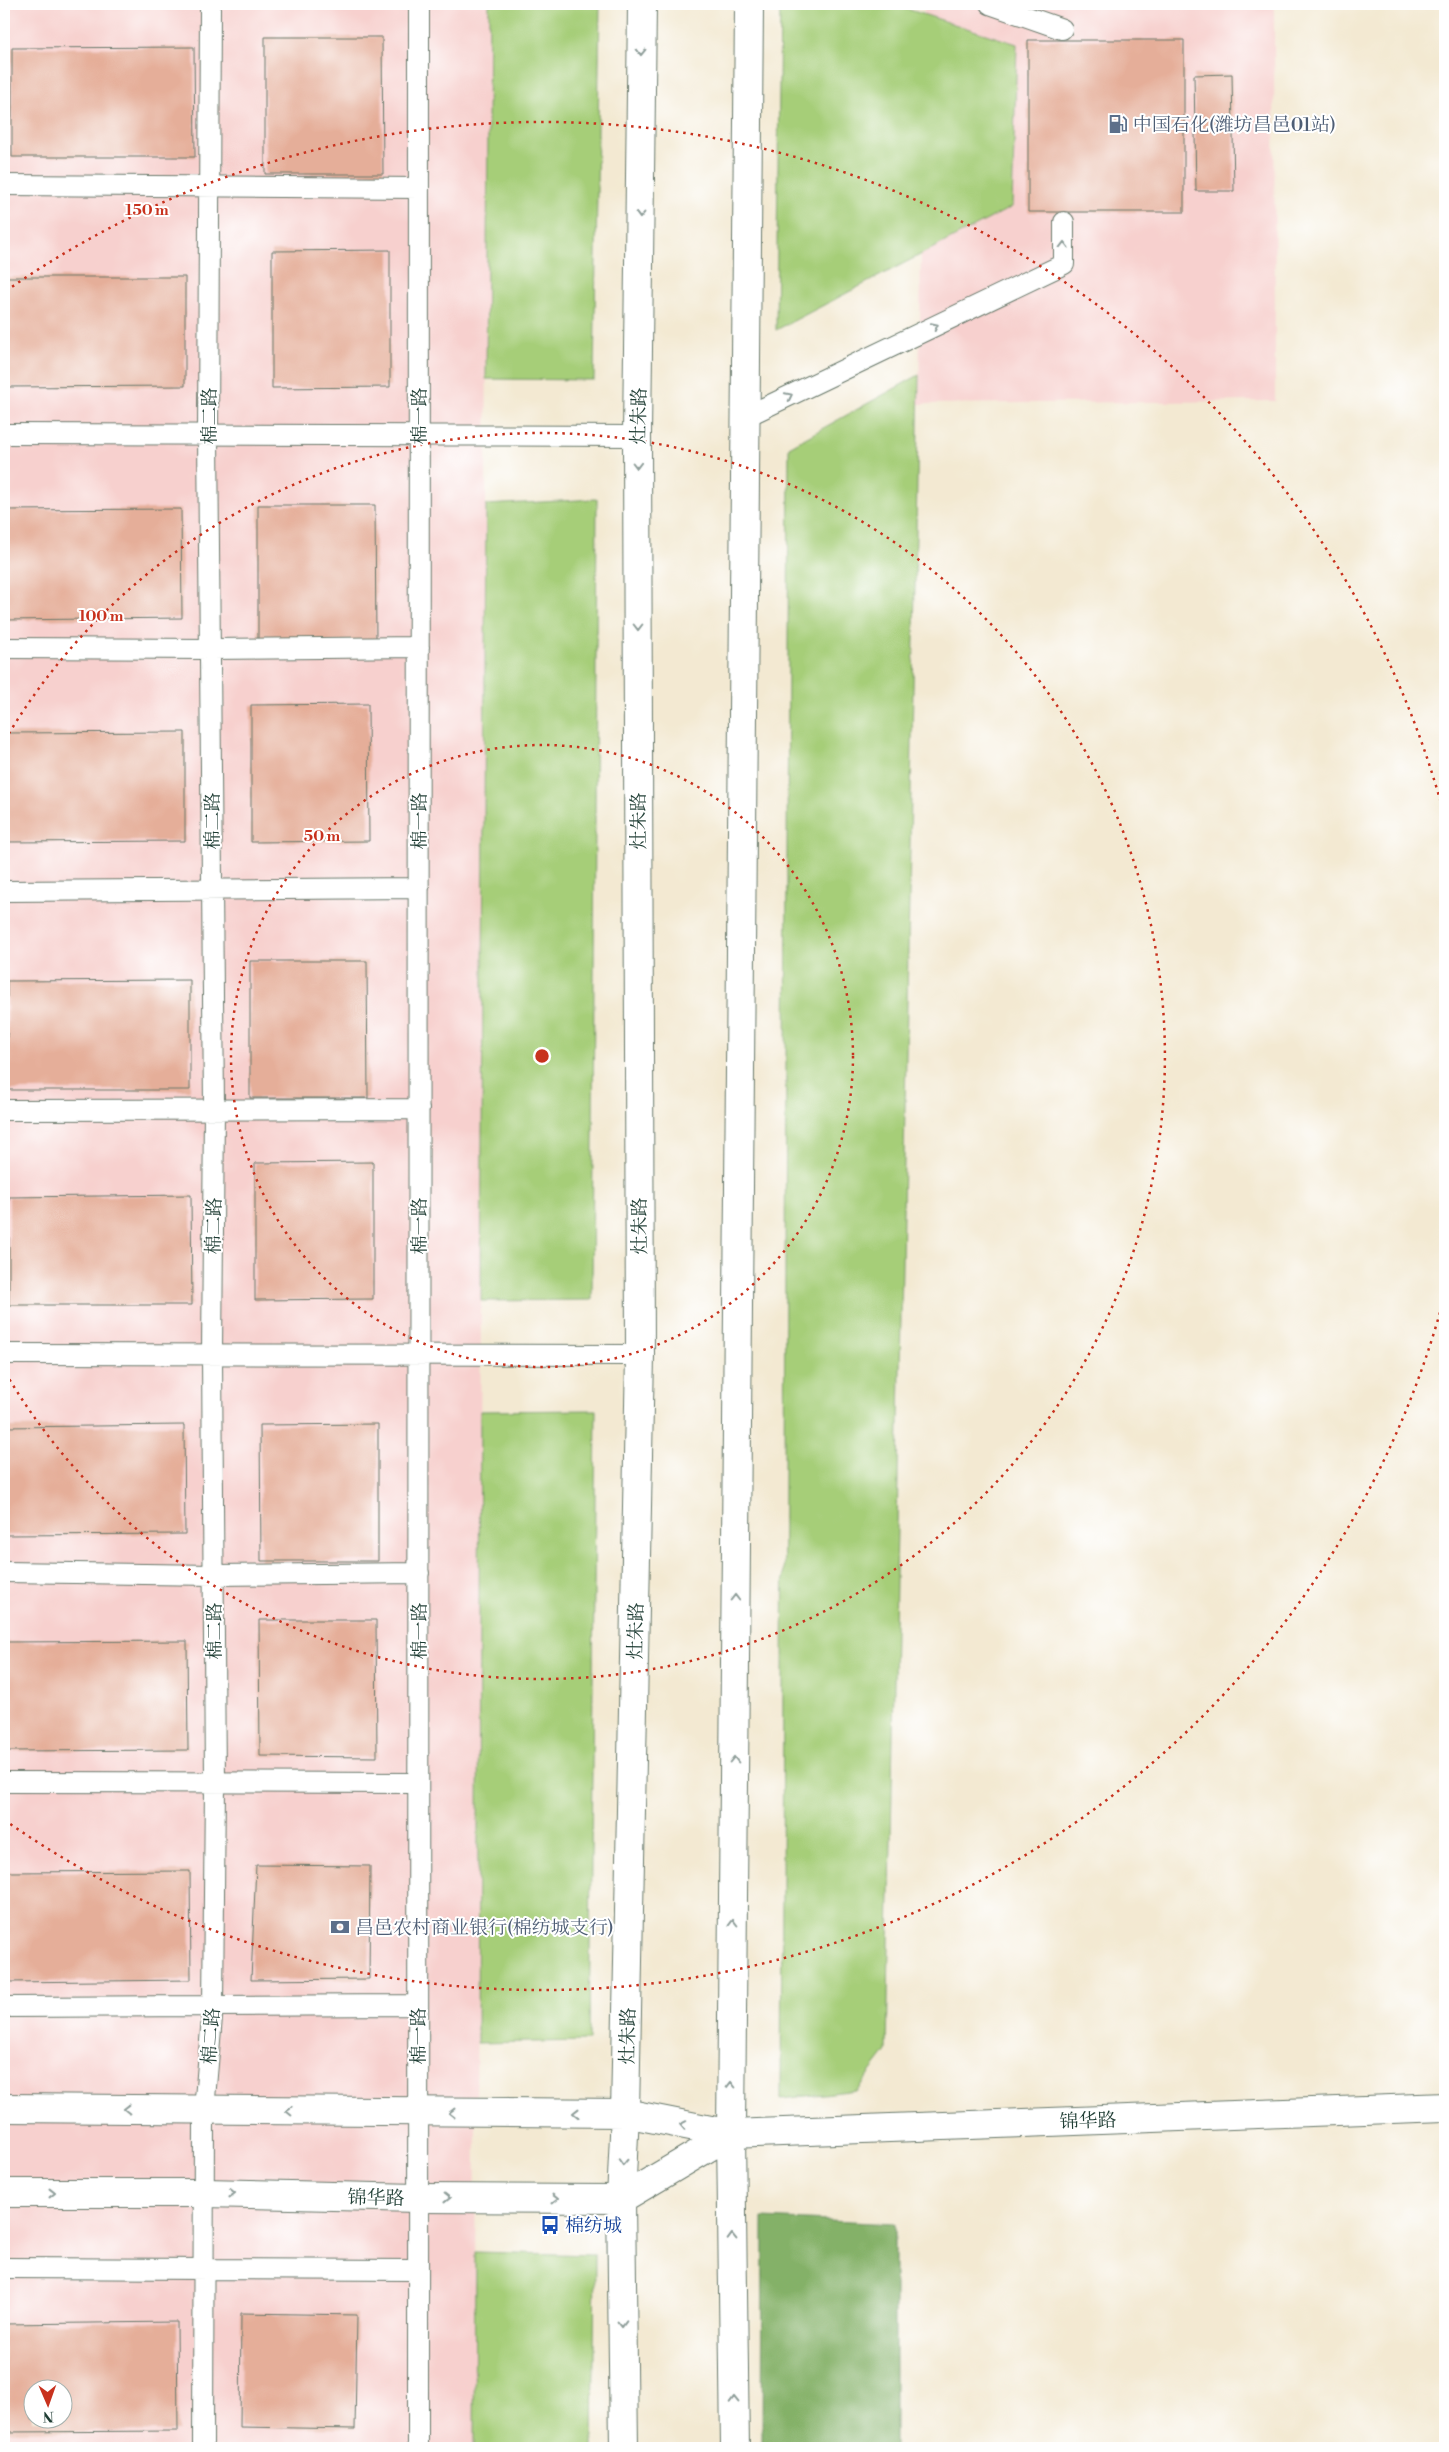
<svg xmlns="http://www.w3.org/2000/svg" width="1449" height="2452" viewBox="0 0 1449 2452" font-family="'Libre Bodoni','Noto Serif SC',serif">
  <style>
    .built { fill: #f7d0ce; fill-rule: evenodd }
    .green { fill: #a6ce78; stroke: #628656 }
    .forest { fill: #84b168; stroke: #52774e }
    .building { fill: #e5ae99; fill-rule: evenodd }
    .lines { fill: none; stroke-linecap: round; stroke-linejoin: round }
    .service-casing { stroke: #69796b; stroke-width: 22 }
    .minor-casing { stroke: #69796b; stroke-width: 30 }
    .secondary-casing { stroke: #69796b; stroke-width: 30 }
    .service { stroke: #fff; stroke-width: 20 }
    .minor { stroke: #fff; stroke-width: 28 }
    .secondary { stroke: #fff; stroke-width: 28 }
    .oneway { stroke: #8f9e9a }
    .ring { fill: none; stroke: #c8321e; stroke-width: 2.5; stroke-dasharray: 2.5 5 }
    .labels { text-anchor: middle; stroke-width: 4; stroke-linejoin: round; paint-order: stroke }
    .service-label { font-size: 19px; fill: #4e5e75; stroke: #fff; text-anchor: start }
    .street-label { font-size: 19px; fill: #1f3d34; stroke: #fff }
    .transit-label { font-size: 19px; fill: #164399; stroke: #fff; text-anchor: start }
    .centre { fill: #c8321e; stroke: #fff; stroke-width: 2.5 }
    .ring-label { font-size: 15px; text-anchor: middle; font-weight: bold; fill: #c8321e; stroke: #fff; stroke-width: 4; stroke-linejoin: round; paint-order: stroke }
  </style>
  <rect width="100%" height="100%" fill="#fff"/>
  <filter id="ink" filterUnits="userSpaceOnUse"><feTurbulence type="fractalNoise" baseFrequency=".02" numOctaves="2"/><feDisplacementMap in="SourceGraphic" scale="10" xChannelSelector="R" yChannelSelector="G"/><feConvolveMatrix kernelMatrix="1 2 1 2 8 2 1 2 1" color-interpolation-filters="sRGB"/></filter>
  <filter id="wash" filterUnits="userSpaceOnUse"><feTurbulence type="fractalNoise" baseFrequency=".0096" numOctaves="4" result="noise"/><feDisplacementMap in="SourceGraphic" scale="20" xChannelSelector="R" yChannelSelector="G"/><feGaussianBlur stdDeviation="1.12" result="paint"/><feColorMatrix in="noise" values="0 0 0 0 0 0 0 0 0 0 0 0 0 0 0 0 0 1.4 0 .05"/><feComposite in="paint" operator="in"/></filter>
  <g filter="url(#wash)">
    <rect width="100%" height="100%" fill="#f3e9d2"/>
    <path class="built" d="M4 4H489L474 2448H4ZM32 2390H62V2420H32Z
      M924 4H1274L1275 401 919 404Z"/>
    <path class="green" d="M489 4H600L594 380 486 379Z
      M780 4H891L1017 44 1012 207 776 330Z
      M919 375 887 2051 857 2090 781 2099 789 447Z
      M597 499 592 1300 481 1301 486 505Z
      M596 1410 589 2041 477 2043 480 1411Z
      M475 2252 595 2255 593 2448H474Z"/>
    <path class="forest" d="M763 2218 895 2224V2448H762Z"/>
    <g id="blocks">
      <path class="building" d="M265 37H382L383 174H265Z
        M1028 40H1184V212H1028Z
        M194 47 195 157H12V48Z
        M1232 74 1234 191H1196L1194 75Z
        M390 250V387L272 388V251Z
        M4 277H185V386L4 387Z
        M258 505H375L376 642H258Z
        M181 509 182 618 4 620V510Z
        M368 704 369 841 251 842V705Z
        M185 732V841L4 842V733Z
        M250 961H367L368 1098H250Z
        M190 980V1090H8L7 981Z
        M373 1162V1299L255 1300V1163Z
        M191 1195 192 1305H9V1197Z
        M378 1424V1561H261L260 1425Z
        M184 1425 185 1534 4 1535V1427Z
        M259 1620H376L377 1757 260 1756Z
        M187 1641 188 1750 6 1751 5 1642Z
        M256 1865 370 1866 369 1979 251 1980Z
        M190 1871 191 1980 8 1982 7 1872Z
        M241 2313 357 2315 355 2429 240 2427Z
        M177 2322 178 2431 4 2432V2324ZM32 2390H62V2420H32Z"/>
    </g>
  </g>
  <g filter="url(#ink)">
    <use href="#blocks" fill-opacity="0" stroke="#69796b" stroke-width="1"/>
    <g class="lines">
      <g class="service-casing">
        <path id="service" d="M990 4 1062 29
          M4 185 419 188
          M745 417 1064 264V222
          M4 434 637 436
          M4 648 212 649 419 647
          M4 891 419 888
          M4 1110 419 1109
          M4 1354 640 1355
          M4 1572 214 1575 419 1573
          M4 1782 418 1783
          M4 2007 418 2005
          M4 2268 418 2270
          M203 2448 204 2110 213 2006 215 1784 212 1354 214 1107 208 435 210 4
          M418 2448 419 4"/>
      </g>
      <g class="minor-casing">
        <path id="minor" d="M731 2134 1445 2107"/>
      </g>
      <g class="secondary-casing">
        <path id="secondary" d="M4 2108 625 2113 731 2134
          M4 2193H204L418 2198 621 2199 731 2134
          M624 2448 621 2199 625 2113 640 1355 637 436 642 4
          M735 2448 731 2134 749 4"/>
      </g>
      <use href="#service" class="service"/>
      <use href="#minor" class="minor"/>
      <use href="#secondary" class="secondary"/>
    </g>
    <defs><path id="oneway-chevron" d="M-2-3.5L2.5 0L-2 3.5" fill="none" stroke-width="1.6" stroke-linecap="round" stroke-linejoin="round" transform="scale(1.25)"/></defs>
    <g class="oneway">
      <use href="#oneway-chevron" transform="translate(641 52) rotate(91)"/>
      <use href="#oneway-chevron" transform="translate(640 215) rotate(91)"/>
      <use href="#oneway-chevron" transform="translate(1064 245) rotate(-90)"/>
      <use href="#oneway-chevron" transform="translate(935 326) rotate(-26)"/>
      <use href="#oneway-chevron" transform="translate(789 396) rotate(-26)"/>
      <use href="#oneway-chevron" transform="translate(637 465) rotate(90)"/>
      <use href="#oneway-chevron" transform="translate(638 627) rotate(90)"/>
      <use href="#oneway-chevron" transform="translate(735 1598) rotate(-90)"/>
      <use href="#oneway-chevron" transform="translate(734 1760) rotate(-90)"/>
      <use href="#oneway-chevron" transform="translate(733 1923) rotate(-90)"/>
      <use href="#oneway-chevron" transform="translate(731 2085) rotate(-90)"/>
      <use href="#oneway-chevron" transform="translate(127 2109) rotate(-179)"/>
      <use href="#oneway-chevron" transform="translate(289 2111) rotate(-179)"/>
      <use href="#oneway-chevron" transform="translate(452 2113) rotate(180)"/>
      <use href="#oneway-chevron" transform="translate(576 2113) rotate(-180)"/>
      <use href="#oneway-chevron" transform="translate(683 2125) rotate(-169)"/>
      <use href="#oneway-chevron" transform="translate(623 2162) rotate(93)"/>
      <use href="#oneway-chevron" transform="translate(52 2193)"/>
      <use href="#oneway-chevron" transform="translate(232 2193) rotate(1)"/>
      <use href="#oneway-chevron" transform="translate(447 2198) rotate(1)"/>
      <use href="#oneway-chevron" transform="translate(555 2199)"/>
      <use href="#oneway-chevron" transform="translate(732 2237) rotate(-91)"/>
      <use href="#oneway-chevron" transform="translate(622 2324) rotate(89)"/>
      <use href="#oneway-chevron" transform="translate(734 2400) rotate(-91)"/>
    </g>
  </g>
  <g class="ring">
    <circle cx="542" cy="1056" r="311"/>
    <path d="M5 740A623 623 0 1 1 5 1372"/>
    <path d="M1444 1298A934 934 0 0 1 6 1821M6 291A934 934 0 0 1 1444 814"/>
  </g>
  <defs>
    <g id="fuel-bare" transform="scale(1.5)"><path d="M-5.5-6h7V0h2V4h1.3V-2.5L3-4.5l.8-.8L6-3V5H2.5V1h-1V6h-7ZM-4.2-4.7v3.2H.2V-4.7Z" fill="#5c6f8a" stroke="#fff" stroke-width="2.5" paint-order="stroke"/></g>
    <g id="bank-bare" transform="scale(1.5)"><path d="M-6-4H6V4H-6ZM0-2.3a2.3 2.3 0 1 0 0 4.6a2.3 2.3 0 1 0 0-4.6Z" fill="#5c6f8a" stroke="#fff" stroke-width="2.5" paint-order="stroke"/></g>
    <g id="bus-bare" transform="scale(1.5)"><path d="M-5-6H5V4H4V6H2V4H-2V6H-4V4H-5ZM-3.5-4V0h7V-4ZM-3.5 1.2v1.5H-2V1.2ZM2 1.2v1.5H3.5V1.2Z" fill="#1a4fb4" stroke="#fff" stroke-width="2.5" paint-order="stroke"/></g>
  </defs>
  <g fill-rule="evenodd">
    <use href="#fuel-bare" x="1118" y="124"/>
    <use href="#bank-bare" x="340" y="1927"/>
    <use href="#bus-bare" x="550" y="2225"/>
  </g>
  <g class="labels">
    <g class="service-label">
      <text x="1133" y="131">中国石化(潍坊昌邑01站)</text>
      <text x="355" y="1934">昌邑农村商业银行(棉纺城支行)</text>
    </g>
    <g class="street-label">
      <text transform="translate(209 416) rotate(-90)" y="7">棉二路</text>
      <text transform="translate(419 416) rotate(-90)" y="7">棉一路</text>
      <text transform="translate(638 416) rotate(-89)" y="7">灶朱路</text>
      <text transform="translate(212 821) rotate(-90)" y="7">棉二路</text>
      <text transform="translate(419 821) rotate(-90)" y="7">棉一路</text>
      <text transform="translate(638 821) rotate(-90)" y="7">灶朱路</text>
      <text transform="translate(213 1226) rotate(-89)" y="7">棉二路</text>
      <text transform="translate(419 1226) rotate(-90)" y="7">棉一路</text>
      <text transform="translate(639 1226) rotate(-90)" y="7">灶朱路</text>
      <text transform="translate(214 1631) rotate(-90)" y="7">棉二路</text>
      <text transform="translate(419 1631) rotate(-90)" y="7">棉一路</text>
      <text transform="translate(635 1631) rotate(-89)" y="7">灶朱路</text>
      <text transform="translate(210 2036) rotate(-86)" y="7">棉二路</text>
      <text transform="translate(418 2036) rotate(-90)" y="7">棉一路</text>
      <text transform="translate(627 2036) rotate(-89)" y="7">灶朱路</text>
      <text transform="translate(1088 2120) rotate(-2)" y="7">锦华路</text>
      <text transform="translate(376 2197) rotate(1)" y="7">锦华路</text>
    </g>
    <g class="transit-label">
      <text x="565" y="2232">棉纺城</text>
    </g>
  </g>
  <circle cx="542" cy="1056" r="8" class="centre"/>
  <g class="ring-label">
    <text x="147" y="215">150 m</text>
    <text x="101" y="621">100 m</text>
    <text x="322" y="841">50 m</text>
  </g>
  <rect width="1449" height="2452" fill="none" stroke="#fff" stroke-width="20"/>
  <g transform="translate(48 2404) rotate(178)"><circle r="24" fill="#ffffff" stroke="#a5b1ae"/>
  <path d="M0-4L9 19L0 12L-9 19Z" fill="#c8321e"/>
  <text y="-8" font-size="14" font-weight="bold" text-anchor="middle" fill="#1f3d34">N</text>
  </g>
</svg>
